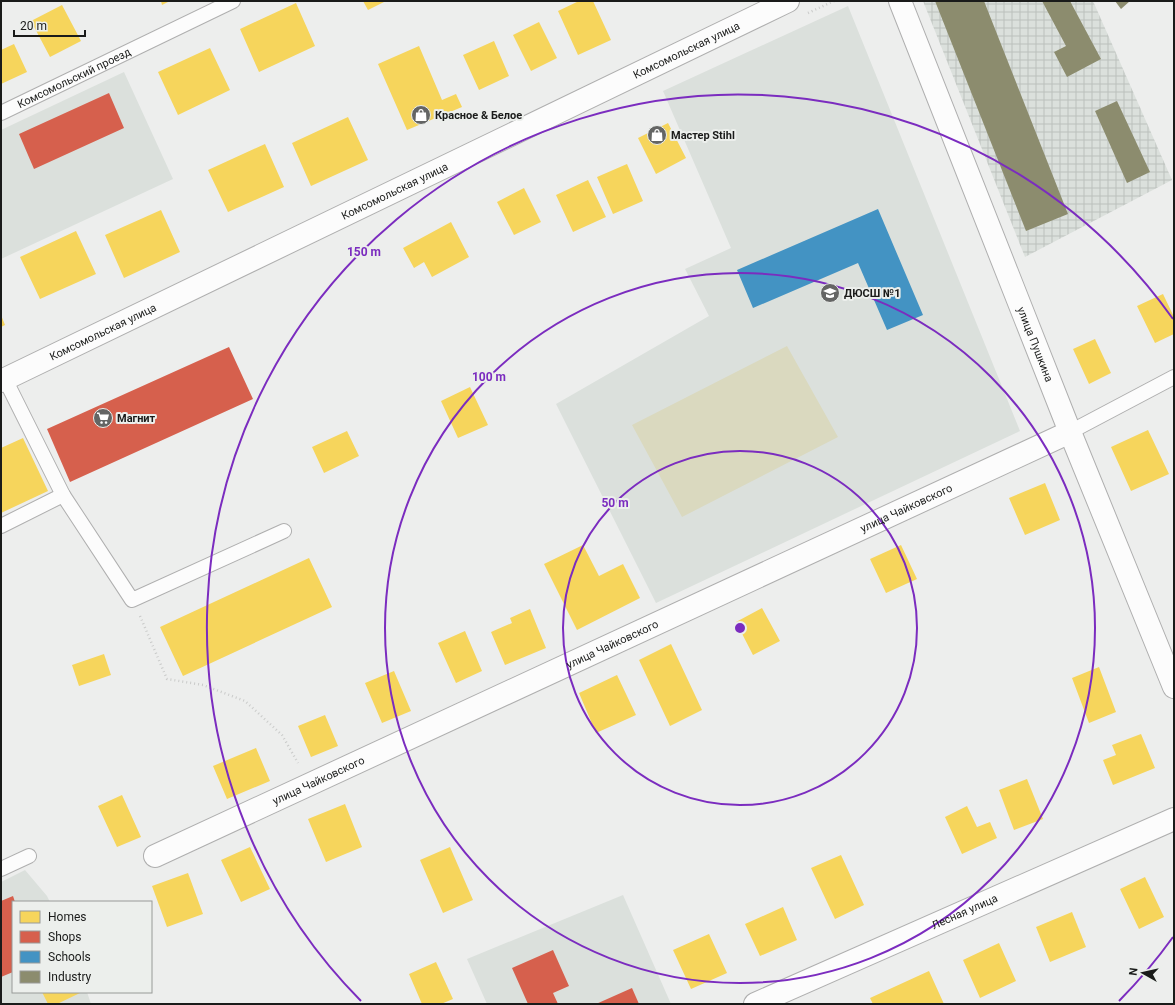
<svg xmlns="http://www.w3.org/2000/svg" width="1175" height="1005" viewBox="0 0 1175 1005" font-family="Roboto,sans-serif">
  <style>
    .built { fill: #dbe0dc }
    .industrial { fill: url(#industrial-grid) }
    .pitch { fill: #dad9bf }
    .homes { fill: #f6d55c }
    .shops { fill: #d6604d }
    .schools { fill: #4393c3 }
    .industry { fill: #8c8c6e }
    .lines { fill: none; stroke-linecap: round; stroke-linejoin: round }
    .service-casing { stroke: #afafaf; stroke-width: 16 }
    .minor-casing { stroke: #afafaf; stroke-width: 24 }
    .secondary-casing { stroke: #afafaf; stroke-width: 24 }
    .path { stroke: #cacbca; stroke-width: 2.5; stroke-dasharray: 1 3; stroke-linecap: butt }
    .service { stroke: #fcfcfc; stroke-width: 14 }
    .minor { stroke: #fcfcfc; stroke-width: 22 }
    .secondary { stroke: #fcfcfc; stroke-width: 22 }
    .ring { fill: none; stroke: #7b2cbf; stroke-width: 2 }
    .labels { text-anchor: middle; stroke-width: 4; stroke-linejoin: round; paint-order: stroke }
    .street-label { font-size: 11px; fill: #1a1b1a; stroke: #ecefec }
    .poi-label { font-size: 11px; font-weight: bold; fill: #1a1b1a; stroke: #ecefec; text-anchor: start }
    .centre { fill: #7b2cbf; stroke: #ecefec; stroke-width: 2 }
    .ring-label { font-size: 12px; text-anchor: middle; font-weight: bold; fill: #7b2cbf; stroke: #ecefec; stroke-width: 4; stroke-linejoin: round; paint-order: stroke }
  </style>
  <defs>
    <pattern id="industrial-grid" width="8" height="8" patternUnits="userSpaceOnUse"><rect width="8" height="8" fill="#dbe0dc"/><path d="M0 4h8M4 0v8" fill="none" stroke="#bbc0bc"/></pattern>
  </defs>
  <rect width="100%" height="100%" fill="#edeeed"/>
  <path class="built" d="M848 6 1020 431 656 603 556 404 709 316 685 269 731 248 663 91Z
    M124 72 173 179 1 259V130Z
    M25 870 47 896 50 902H13V992H87L91 1004H1V882Z
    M623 895 671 1004H487L467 959Z"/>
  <path class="industrial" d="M923 1H1093L1172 180 1025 257Z"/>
  <path class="pitch" d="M787 346 838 437 682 517 632 425Z"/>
  <path class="homes" d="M161 1H170L162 5Z
    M363 1H386L368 10Z
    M579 1H593L611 40 578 55 558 11Z
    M296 3 315 46 259 72 240 29Z
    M62 5 81 41 50 57 31 21Z
    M539 22 557 58 531 71 513 35Z
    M494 41 509 76 479 90 463 55Z
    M14 44 27 72 1 84V50Z
    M419 46 442 100 456 94 462 107 407 130 378 64Z
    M210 48 230 90 178 115 158 72Z
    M348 117 368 160 311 186 292 143Z
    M668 123 686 158 656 174 638 138Z
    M265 144 284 187 228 212 208 170Z
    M627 164 643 201 613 214 597 177Z
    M588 180 606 217 573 232 556 195Z
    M524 188 541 222 514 235 497 202Z
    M161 210 180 252 124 278 105 235Z
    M451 222 469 257 432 277 424 262 414 268 403 248Z
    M76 231 96 274 40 299 20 257Z
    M1163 294 1174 317V334L1155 343 1137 306Z
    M1 315 5 325 1 327Z
    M1095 339 1111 373 1089 384 1073 349Z
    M470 387 488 425 458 438 441 401Z
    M1148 430 1169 474 1131 491 1111 447Z
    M347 431 359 456 324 473 312 447Z
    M23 438 48 491 1 513V448Z
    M1045 483 1060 520 1025 535 1009 498Z
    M583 545 599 576 623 564 640 598 577 630 544 564Z
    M901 545 917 579 886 593 870 559Z
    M309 558 332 607 183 676 160 627Z
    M762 608 780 641 753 655 736 622Z
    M530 609 546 648 505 665 491 632 512 623 510 618Z
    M465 631 482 671 456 683 438 643Z
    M671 644 702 710 670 726 639 660Z
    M104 654 111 675 79 686 72 665Z
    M1099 667 1116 712 1089 723 1072 678Z
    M394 671 411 711 382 723 365 683Z
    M617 675 636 715 596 733 579 693Z
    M325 715 338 746 311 757 298 726Z
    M1141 734 1155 768 1113 785 1103 760 1116 755 1112 745Z
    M256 748 270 781 227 799 213 766Z
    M1027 779 1043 819 1014 830 999 790Z
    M122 795 141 837 117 847 98 806Z
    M345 804 362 847 326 862 308 819Z
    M967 806 977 827 990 822 997 838 962 854 945 817Z
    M250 847 270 889 241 902 221 860Z
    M450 847 473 900 443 913 420 860Z
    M841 855 864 905 835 919 811 868Z
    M188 873 203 914 167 927 152 886Z
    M1145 877 1164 917 1139 929 1120 889Z
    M783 907 797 940 760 956 745 924Z
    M1072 912 1086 947 1050 962 1036 927Z
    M709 934 727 973 691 989 673 950Z
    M999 943 1016 981 980 998 963 960Z
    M436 962 453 999 441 1004H422L409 974Z
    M929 971 944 1004H873L870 998Z
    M42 992H80V993L57 1004H48Z"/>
  <path class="shops" d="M109 93 124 128 34 169 19 134Z
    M229 347 253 399 70 482 47 429Z
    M13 896 15 902H13V972L1 977V901Z
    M553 950 569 986 553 993 558 1004H528L512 968Z
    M632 988 639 1004H596Z"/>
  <path class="schools" d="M878 209 923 315 887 330 858 263 753 308 737 270Z"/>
  <path class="industry" d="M935 1H984L1068 214 1026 231Z
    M1042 1H1070L1101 59 1067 77 1054 52 1066 46Z
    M1115 1H1130L1121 9Z
    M1117 101 1150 172 1127 183 1095 111Z"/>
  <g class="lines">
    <g class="service-casing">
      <g id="service">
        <path id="s1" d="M1 113 233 1"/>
        <path d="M5 379 63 495 132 600 284 531"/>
        <path d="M1070 432 1174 377"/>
        <path d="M1 526 63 495"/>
        <path d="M1 869 29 856"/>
      </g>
    </g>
    <g class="minor-casing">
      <g id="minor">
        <path id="s2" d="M900 1 1070 432 1174 687"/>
        <path id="s3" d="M155 856 1070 432"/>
        <path id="s4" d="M755 1004 1174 819"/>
      </g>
    </g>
    <g class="secondary-casing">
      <g id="secondary">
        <path id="s5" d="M1 381 788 1"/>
      </g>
    </g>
    <path class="path" d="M808 13 834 1
      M140 616 167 679 203 685 245 701 282 735 298 763"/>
    <use href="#service" class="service"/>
    <use href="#minor" class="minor"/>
    <use href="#secondary" class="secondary"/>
  </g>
  <g class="ring">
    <circle cx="740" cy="628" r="177"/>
    <circle cx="740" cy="628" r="355"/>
    <path d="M1173 937A532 532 0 0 1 1119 1001M361 1001A532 532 0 1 1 1173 319"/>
  </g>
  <defs>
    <g id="shop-disc" transform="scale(1)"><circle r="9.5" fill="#646564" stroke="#ecefec"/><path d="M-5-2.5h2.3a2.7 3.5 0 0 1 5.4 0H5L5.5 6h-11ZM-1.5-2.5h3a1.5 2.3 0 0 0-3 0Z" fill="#fff"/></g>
    <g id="school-disc" transform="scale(1)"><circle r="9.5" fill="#646564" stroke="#ecefec"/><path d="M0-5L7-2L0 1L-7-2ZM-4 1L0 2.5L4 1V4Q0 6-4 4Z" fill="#fff"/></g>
    <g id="supermarket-disc" transform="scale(1)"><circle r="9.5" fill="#646564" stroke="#ecefec"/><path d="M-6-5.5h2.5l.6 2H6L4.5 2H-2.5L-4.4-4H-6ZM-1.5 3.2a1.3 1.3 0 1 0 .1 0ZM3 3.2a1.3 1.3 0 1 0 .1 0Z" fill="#fff"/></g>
  </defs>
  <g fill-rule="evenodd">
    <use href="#shop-disc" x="421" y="115"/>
    <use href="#shop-disc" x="657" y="135"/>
    <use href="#school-disc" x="830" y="293"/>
    <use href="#supermarket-disc" x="103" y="418"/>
  </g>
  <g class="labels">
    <g class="street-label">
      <text dy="4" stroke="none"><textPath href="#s5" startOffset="761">Комсомольская улица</textPath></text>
      <text dy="4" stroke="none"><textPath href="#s1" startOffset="81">Комсомольский проезд</textPath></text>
      <text dy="4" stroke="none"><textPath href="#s5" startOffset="437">Комсомольская улица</textPath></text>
      <text dy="4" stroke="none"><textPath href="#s5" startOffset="113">Комсомольская улица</textPath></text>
      <text dy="4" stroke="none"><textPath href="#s2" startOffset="369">улица Пушкина</textPath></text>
      <text dy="4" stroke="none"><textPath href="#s3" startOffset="828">улица Чайковского</textPath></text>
      <text dy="4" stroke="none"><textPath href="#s3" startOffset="504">улица Чайковского</textPath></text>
      <text dy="4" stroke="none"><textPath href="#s3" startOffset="180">улица Чайковского</textPath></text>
      <text dy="4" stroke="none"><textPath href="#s4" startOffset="229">Лесная улица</textPath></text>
    </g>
    <g class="poi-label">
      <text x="435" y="119">Красное &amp; Белое</text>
      <text x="671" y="139">Мастер Stihl</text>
      <text x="844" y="297">ДЮСШ №1</text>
      <text x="117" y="422">Магнит</text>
    </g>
  </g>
  <circle cx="740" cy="628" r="6" class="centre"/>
  <g class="ring-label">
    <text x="364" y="256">150 m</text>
    <text x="489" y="381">100 m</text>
    <text x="615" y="507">50 m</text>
  </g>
  <rect width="1175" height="1005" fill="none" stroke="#1a1b1a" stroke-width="4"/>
  <rect x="12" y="901" width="140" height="92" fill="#ecefec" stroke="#989a98"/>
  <rect x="20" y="911" width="20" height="12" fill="#f6d55c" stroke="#989a98"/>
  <text x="48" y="921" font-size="12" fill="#1a1b1a">Homes</text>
  <rect x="20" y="931" width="20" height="12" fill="#d6604d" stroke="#989a98"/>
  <text x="48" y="941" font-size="12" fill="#1a1b1a">Shops</text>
  <rect x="20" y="951" width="20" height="12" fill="#4393c3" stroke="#989a98"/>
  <text x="48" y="961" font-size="12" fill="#1a1b1a">Schools</text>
  <rect x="20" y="971" width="20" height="12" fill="#8c8c6e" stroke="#989a98"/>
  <text x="48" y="981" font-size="12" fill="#1a1b1a">Industry</text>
  <g transform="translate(1143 973) rotate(278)" stroke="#ecefec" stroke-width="3" paint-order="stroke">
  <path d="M0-3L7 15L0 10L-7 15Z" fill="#1a1b1a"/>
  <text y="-6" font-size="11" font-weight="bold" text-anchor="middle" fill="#1a1b1a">N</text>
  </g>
  <path d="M14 30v6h71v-6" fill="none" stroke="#1a1b1a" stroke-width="2"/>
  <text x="20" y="30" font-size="12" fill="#1a1b1a" stroke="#ecefec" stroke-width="3" paint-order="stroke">20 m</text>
</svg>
